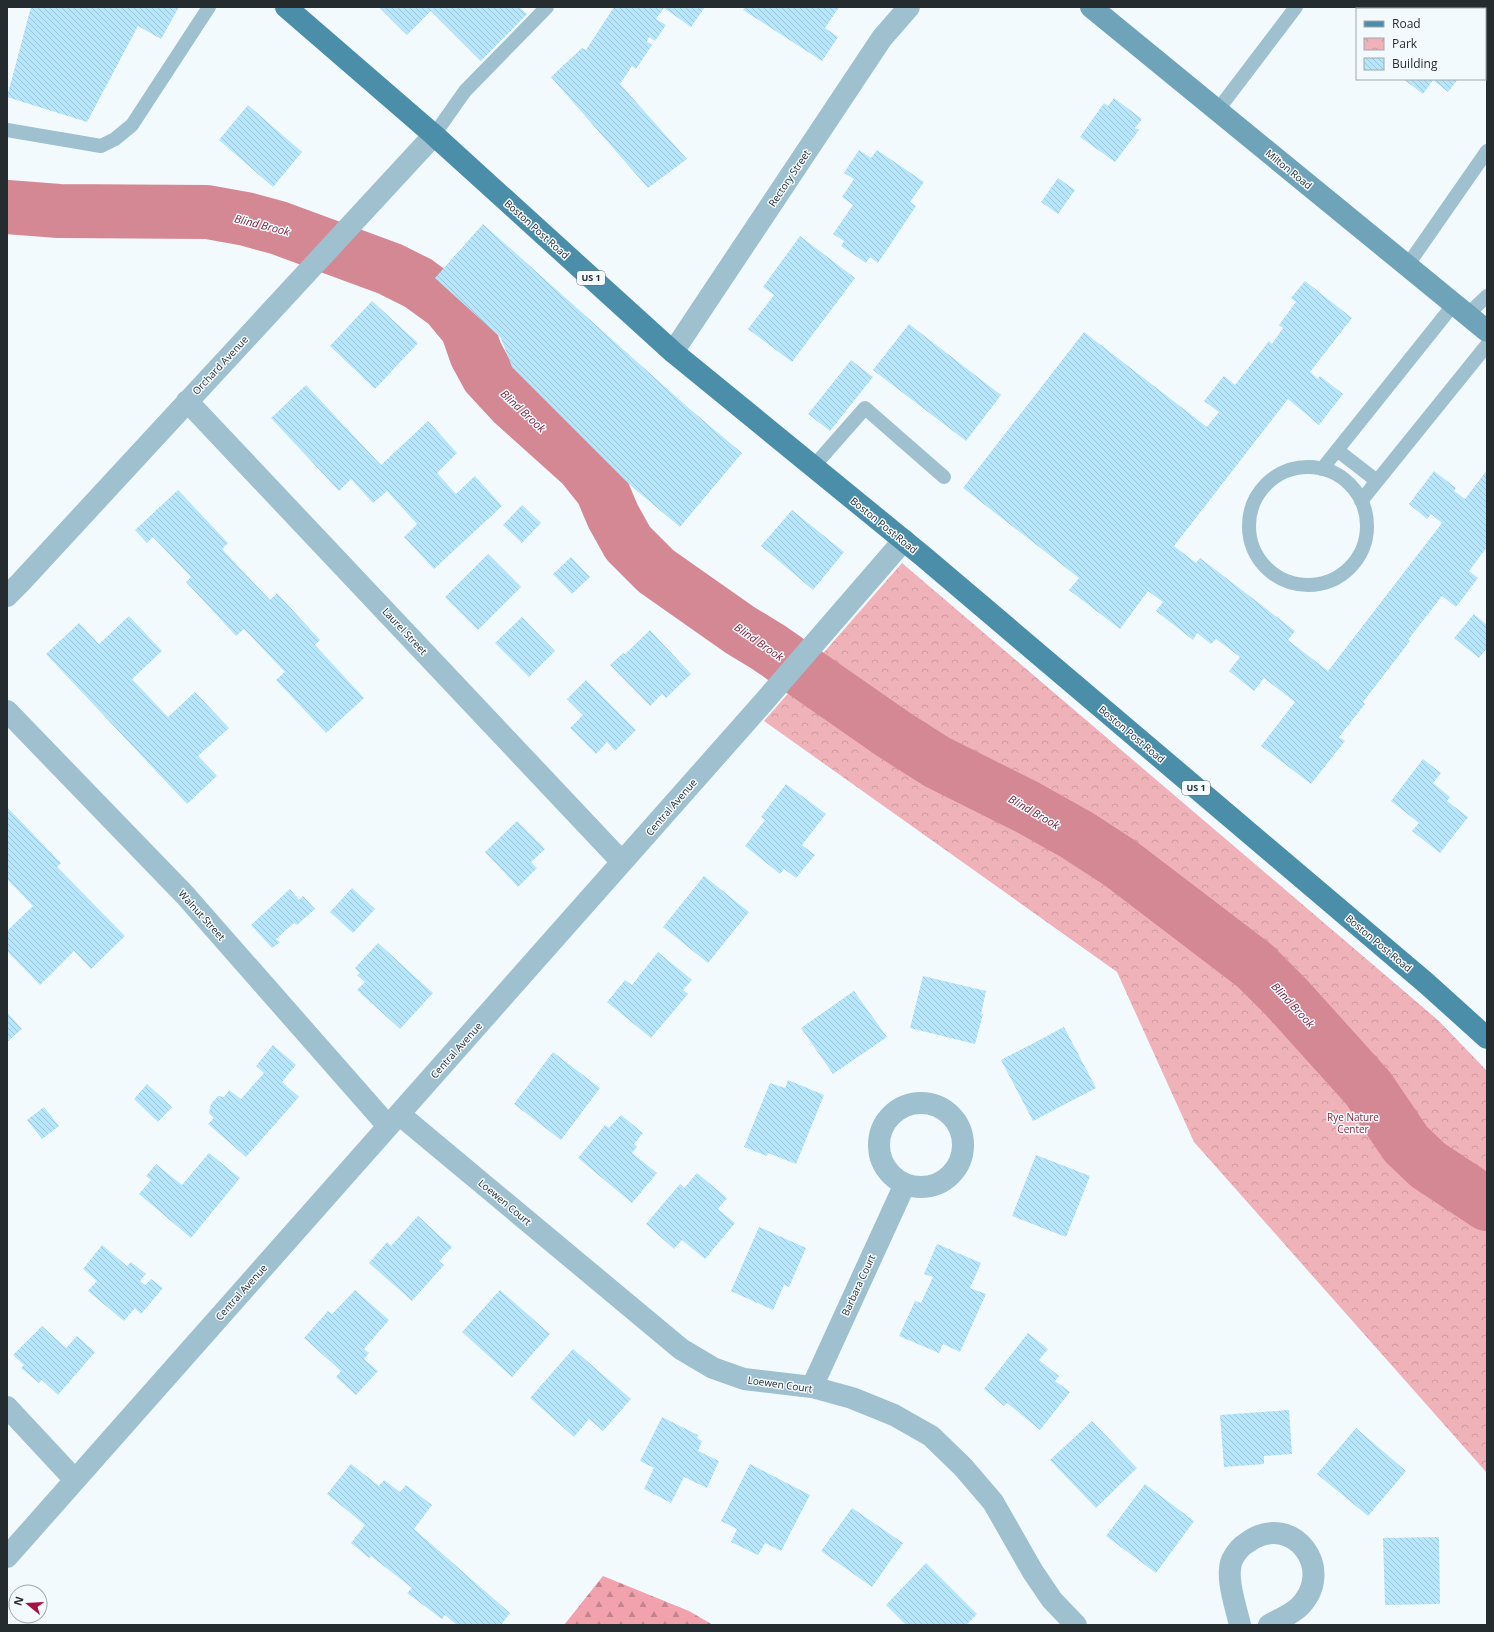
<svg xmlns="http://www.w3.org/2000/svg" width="1494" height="1632" viewBox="0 0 1494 1632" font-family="'Open Sans',sans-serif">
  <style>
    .forest { fill: url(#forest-firs) }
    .park { fill: url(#park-crowns) }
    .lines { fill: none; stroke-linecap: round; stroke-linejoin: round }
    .river { stroke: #d48893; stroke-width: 54 }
    .building { fill: url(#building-back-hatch) }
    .lane { stroke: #9ec0cf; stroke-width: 14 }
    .street { stroke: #9ec0cf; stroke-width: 22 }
    .secondary { stroke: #6fa3b9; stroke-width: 22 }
    .primary { stroke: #4a8eaa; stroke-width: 22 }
    .labels { text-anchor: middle; stroke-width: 3; stroke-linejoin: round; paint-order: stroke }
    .shield { fill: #f3fafe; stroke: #636a6e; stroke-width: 1 }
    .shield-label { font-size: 9px; font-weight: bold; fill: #252c30 }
    .street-label { font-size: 10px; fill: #252c30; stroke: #f3fafe }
    .park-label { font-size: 10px; fill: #84293d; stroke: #f3fafe }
    .water-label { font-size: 11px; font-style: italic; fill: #761c33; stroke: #f3fafe }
  </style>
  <defs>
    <pattern id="forest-firs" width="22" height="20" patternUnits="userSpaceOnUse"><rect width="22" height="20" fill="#f1a2ad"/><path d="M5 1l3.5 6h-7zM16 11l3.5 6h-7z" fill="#c3848d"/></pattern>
    <pattern id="park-crowns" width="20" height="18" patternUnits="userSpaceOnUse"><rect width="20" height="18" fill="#efb2b9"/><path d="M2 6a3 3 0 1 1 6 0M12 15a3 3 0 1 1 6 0" fill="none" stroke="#cd999f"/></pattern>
    <pattern id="building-back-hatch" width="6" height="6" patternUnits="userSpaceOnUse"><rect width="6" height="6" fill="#b6e6fb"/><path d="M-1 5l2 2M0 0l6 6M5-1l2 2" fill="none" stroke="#9cc5d7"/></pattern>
  </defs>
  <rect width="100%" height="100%" fill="#f3fafe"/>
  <path class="forest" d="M603 1576 689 1611 713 1625H564Z"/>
  <path class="park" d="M902 563 1439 1021 1487 1071V1473L1194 1142 1117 972 764 721Z"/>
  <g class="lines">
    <path class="river" d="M7 207 59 211 207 212 246 219 279 228 390 269 418 283 447 304 467 328 476 354 488 376 513 403 582 465 602 490 613 516 628 543 656 571 740 630 768 647 893 734 937 762 1027 807 1077 835 1120 863 1255 966 1286 997 1368 1088 1406 1144 1428 1165 1487 1204"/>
  </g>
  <path class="building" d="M31 7H179L161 39 138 26 87 122 7 97Z
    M379 7H519L527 14 481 61 431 11 407 35Z
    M614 7H705L691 27 664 8 656 19 666 25 655 41 649 37 647 42 652 45 636 69 632 66 620 84 687 159 648 188 551 77 582 48 586 50Z
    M745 7H839L825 28 838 37 822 61 743 10Z
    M1365 7H1485L1483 9H1367Z
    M1403 79H1458L1448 92 1433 80 1423 94Z
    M1114 98 1142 119 1135 128 1139 130 1115 162 1080 137 1104 103 1108 106Z
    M248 105 302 152 273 187 219 140Z
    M859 150 871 158 877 150 924 182 910 202 916 206 878 263 870 257 866 263 841 246 844 241 833 234 853 205 842 197 854 179 844 173Z
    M1058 178 1075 190 1058 214 1041 202Z
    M483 224 692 411 742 453 680 527 630 485 512 367 501 338 435 278Z
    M800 236 855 278 792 362 748 329 774 295 763 287Z
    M1305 281 1352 318 1310 372 1318 379 1320 376 1343 394 1319 425 1288 399 1174 546 1196 563 1200 558 1295 631 1288 640 1328 671 1442 523 1431 514 1427 519 1409 504 1434 471 1456 488 1454 491 1465 499 1487 470V547L1469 571 1478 578 1456 607 1442 596 1408 640 1410 641 1363 702 1365 704 1339 737 1345 741 1311 784 1261 746 1295 702 1264 678 1254 691 1229 671 1240 657 1216 639 1211 644 1197 633 1193 640 1156 611 1163 602 1148 591 1120 629 1069 590 1079 578 963 488 1084 332 1207 427 1219 412 1204 401 1224 376 1235 385 1269 341 1272 344 1283 328 1279 325 1296 302 1291 298Z
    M372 301 418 343 375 389 330 346Z
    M909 324 1001 395 966 441 873 370Z
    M851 360 873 377 830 431 808 414Z
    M306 385 381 465 428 421 457 453 437 473 456 494 475 476 502 506 434 569 404 537 417 524 387 491 373 503 351 479 339 491 271 418Z
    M178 490 228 543 222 549 270 600 277 593 320 640 315 645 364 698 326 733 276 680 285 672 244 629 236 636 186 582 191 577 153 537 147 543 135 530Z
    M522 505 541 523 522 543 503 525Z
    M792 510 844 552 813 590 761 546Z
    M488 554 521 587 478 630 445 597Z
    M571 557 590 577 572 594 553 574Z
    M1474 614 1487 625V648L1479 658 1454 638Z
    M129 616 162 651 132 679 168 717 195 692 229 728 198 756 217 776 187 804 46 654 79 623 99 644Z
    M522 617 555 651 529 677 495 643Z
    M650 630 691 674 666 698 662 694 650 706 610 665 623 653 625 654Z
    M586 680 636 730 615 751 607 742 596 754 570 728 583 715 567 699Z
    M1423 759 1441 773 1433 783 1450 797 1447 801 1468 817 1440 853 1412 831 1419 823 1391 801Z
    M786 784 826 814 802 845 815 855 796 878 784 869 780 874 745 846 765 820 761 817Z
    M7 807 61 863 57 867 125 936 91 969 74 951 40 985 7 951V931L33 906 7 879Z
    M517 821 545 849 531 862 537 868 518 887 485 852Z
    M704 876 749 912 708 963 663 927Z
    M352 888 375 909 353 933 330 912Z
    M290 889 299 900 303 896 315 909 297 925 294 923 276 939 280 942 272 948 251 925Z
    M378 943 433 993 400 1029 357 990 365 982 357 975 360 973 355 968Z
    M658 952 692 980 683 990 688 994 651 1038 607 1002 625 980 632 985Z
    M923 976 986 991 981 1014H983L975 1044 910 1028Z
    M854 991 887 1037 833 1074 801 1028Z
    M7 1012 22 1029 7 1042Z
    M1064 1027 1096 1088 1033 1121 1001 1060Z
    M273 1045 296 1065 282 1082 299 1097 246 1157 208 1124 214 1118 209 1113 211 1104 218 1096 224 1097 229 1090 241 1099 264 1073 256 1066Z
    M553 1052 600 1088 561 1140 514 1104Z
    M788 1080 824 1095 796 1164 768 1153 767 1156 744 1147 770 1083 785 1088Z
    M147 1084 172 1107 158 1122 134 1099Z
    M44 1107 59 1126 42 1139 27 1120Z
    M621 1115 643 1133 634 1144 637 1147 632 1153 657 1173 632 1203 578 1158 605 1125 609 1128Z
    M209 1153 240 1178 191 1238 139 1194 151 1180 146 1176 156 1164 182 1185Z
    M1036 1155 1090 1176 1066 1237 1012 1216Z
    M697 1173 727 1198 718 1209 735 1223 705 1259 682 1240 674 1249 646 1224 680 1184 684 1188Z
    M418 1216 452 1247 439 1261 444 1265 412 1301 369 1263 387 1242 391 1246Z
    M759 1227 806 1248 789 1287 784 1285 773 1310 731 1291Z
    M937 1244 981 1263 970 1288 986 1294 960 1352 943 1344 939 1353 899 1336 915 1301 921 1303 933 1277 924 1274Z
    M102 1245 127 1266 131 1262 146 1274 140 1281 145 1285 151 1279 163 1288 141 1314 135 1308 124 1321 88 1291 97 1281 83 1269Z
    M355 1290 389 1320 364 1349 369 1353 364 1359 378 1371 356 1395 336 1377 341 1371 304 1338 328 1311 332 1314Z
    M500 1290 550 1334 512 1377 462 1332Z
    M42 1326 66 1348 77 1336 95 1352 58 1395 42 1380 39 1383 21 1368 24 1365 13 1355Z
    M1028 1333 1048 1349 1039 1360 1059 1376 1055 1381 1070 1392 1040 1430 1007 1403 1004 1406 984 1389Z
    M573 1349 631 1399 603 1431 589 1419 574 1437 530 1398Z
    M1289 1410 1292 1454 1264 1456V1464L1224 1467 1220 1415Z
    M662 1417 698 1435 697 1438 702 1441 698 1451 719 1461 707 1488 684 1477 671 1503 644 1489 654 1468 640 1461Z
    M1092 1421 1137 1468 1096 1508 1050 1460Z
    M1356 1428 1406 1471 1368 1516 1317 1474Z
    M351 1464 379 1486 384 1480 400 1492 406 1485 432 1505 414 1529 510 1613 501 1625H457L445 1615 442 1619 407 1593 412 1588 371 1556 369 1558 351 1543 365 1525 327 1494Z
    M750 1464 810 1495 781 1551 765 1543 758 1555 731 1542 737 1529 721 1521Z
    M1145 1484 1194 1521 1156 1573 1106 1536Z
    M852 1508 903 1543 872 1587 821 1551Z
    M1439 1537 1440 1604 1385 1605 1383 1538Z
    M926 1563 977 1614 966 1625H906L886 1605Z"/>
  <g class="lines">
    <path class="lane" d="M1217 111 1296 7
      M7 130 101 146 115 139 132 125 209 7
      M434 135 465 91 547 7
      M1407 266 1487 151
      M1467 315 1487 296
      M1337 450 1377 481
      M1249 526a59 59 0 1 1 118 0a59 59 0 1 1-118 0Z
      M813 467 865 408 944 477
      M1322 469 1454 304
      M1361 501 1487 345"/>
    <path class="street" d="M673 352 882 38 909 7
      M187 401 622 862
      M7 596 20 583 434 135
      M7 711 185 895 388 1126
      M879 1145a42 42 0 1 1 84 0a42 42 0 1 1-84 0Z
      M399 1114 681 1349 713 1368 744 1379 812 1387 852 1398 894 1415 931 1436 963 1467 993 1502 1033 1572 1052 1600 1076 1625
      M812 1387 905 1184
      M7 1407 75 1480
      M7 1557 762 704 904 540
      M1240 1625C1236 1607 1225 1577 1232 1560 1236 1552 1241 1546 1248 1542 1293 1510 1338 1571 1298 1608 1290 1615 1278 1620 1269 1625"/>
    <path class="secondary" d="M1091 7 1487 331"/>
    <path class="primary" d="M286 7 434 135 673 352 924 557 1426 983 1487 1038"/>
  </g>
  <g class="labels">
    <g class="shield">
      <rect x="577" y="271" width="28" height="14" rx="3"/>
      <rect x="1182" y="781" width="28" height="14" rx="3"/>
    </g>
    <g class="shield-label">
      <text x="591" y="281">US 1</text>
      <text x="1196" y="791">US 1</text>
    </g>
    <g class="street-label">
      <text transform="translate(1289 169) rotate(39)" y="4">Milton Road</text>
      <text transform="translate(789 178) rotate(-56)" y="4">Rectory Street</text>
      <text transform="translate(537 229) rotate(42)" y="4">Boston Post Road</text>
      <text transform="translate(220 365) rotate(-47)" y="4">Orchard Avenue</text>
      <text transform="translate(884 525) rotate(39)" y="4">Boston Post Road</text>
      <text transform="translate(405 631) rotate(47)" y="4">Laurel Street</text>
      <text transform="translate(1132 734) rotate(40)" y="4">Boston Post Road</text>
      <text transform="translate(671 807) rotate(-49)" y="4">Central Avenue</text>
      <text transform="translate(202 915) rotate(48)" y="4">Walnut Street</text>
      <text transform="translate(1379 943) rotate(40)" y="4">Boston Post Road</text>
      <text transform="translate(456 1050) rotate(-48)" y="4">Central Avenue</text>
      <text transform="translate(505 1202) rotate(40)" y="4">Loewen Court</text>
      <text transform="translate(858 1285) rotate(-65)" y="4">Barbara Court</text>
      <text transform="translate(241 1292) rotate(-48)" y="4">Central Avenue</text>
      <text transform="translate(780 1384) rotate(8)" y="4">Loewen Court</text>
    </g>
    <g class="park-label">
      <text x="1353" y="1121">Rye Nature<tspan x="1353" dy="12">Center</tspan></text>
    </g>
    <g class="water-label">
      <text transform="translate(262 225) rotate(14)" y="4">Blind Brook</text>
      <text transform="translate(523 411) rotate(43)" y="4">Blind Brook</text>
      <text transform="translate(759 642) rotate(35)" y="4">Blind Brook</text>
      <text transform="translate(1034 812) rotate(30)" y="4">Blind Brook</text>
      <text transform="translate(1293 1005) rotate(47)" y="4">Blind Brook</text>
    </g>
  </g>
  <rect width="1494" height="1632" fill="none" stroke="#252c30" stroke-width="16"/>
  <rect x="1356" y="8" width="130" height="72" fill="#f3fafe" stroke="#a1a8ac"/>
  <rect x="1364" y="21" width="20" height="6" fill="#4a8eaa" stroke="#a1a8ac"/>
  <text x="1392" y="28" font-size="12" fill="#252c30">Road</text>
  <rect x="1364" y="38" width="20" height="12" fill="url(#park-crowns)" stroke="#a1a8ac"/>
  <text x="1392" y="48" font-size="12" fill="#252c30">Park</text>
  <rect x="1364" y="58" width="20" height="12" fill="url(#building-back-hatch)" stroke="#a1a8ac"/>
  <text x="1392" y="68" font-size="12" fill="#252c30">Building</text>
  <g transform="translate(28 1604) rotate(288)"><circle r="19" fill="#f3fafe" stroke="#a1a8ac"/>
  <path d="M0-3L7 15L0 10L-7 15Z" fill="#a71042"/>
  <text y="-6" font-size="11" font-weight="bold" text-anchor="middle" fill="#252c30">N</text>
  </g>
</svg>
